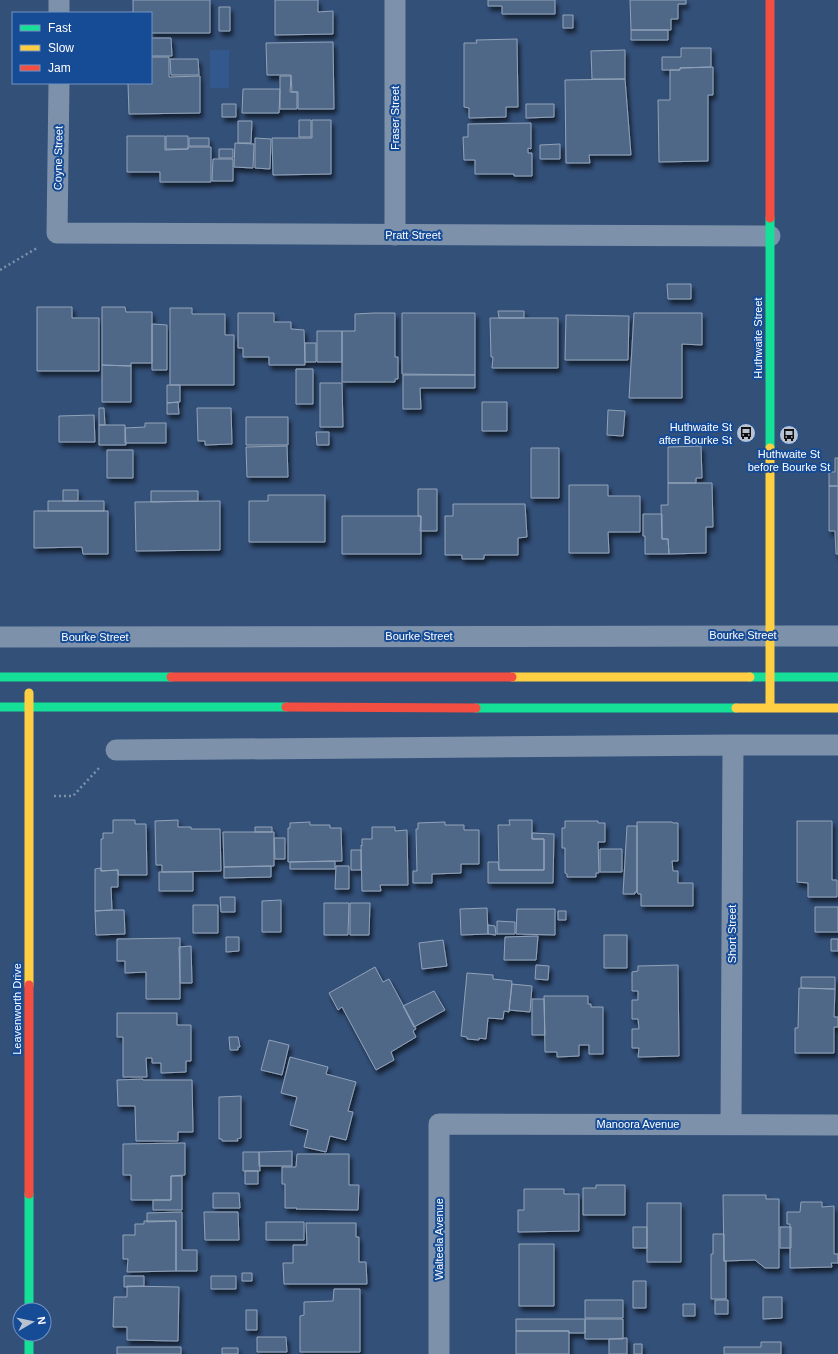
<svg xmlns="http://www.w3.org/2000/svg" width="838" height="1354" viewBox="0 0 838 1354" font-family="Helvetica,sans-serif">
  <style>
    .water { fill: #33588e }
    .building { fill: #506888; stroke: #91a2b9; filter: url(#shadow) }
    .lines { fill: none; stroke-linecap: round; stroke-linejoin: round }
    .path { stroke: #7d91ab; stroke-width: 2.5; stroke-dasharray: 2 3; stroke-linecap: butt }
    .street { stroke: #7d91ab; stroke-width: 21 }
    .fast { stroke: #16e098; stroke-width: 9 }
    .slow { stroke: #ffcf43; stroke-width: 9 }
    .jam { stroke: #f24e42; stroke-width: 9 }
    .labels { text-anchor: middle; stroke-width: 4; stroke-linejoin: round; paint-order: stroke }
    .street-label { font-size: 11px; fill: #fff; stroke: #164b96 }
    .poi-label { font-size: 11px; fill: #fff; stroke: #164b96; text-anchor: end }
  </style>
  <defs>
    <filter id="shadow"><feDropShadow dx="2.5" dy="4.5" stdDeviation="2" flood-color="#0009"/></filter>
  </defs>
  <rect width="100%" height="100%" fill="#335079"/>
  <path class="water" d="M210 50H229V88H210Z"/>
  <path class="building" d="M133 0H210V33H151V13H133Z
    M275 0H318V12L333 11V34L275 35Z
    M488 0H555V14H502V6H488Z
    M630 0H686V4H678V19H671V30H631Z
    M219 7H230V31H219Z
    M563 15H573V28H563Z
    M631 30H668V40H631Z
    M151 38H171L172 56H151Z
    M517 39 518 107H506V117L469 118V108L464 107V43H477L476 40Z
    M333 42 334 109H298V92H292L291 75H267L266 43Z
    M681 48H711V67L680 68V70H662V57H681Z
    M625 50V79H592L591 51Z
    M151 57H169V77L200 76V113L129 114 128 83H151Z
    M170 59H198L199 75H171Z
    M713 67V95H708V161L659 162 658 100H670V70H680V68Z
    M280 76H291L290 92H297V109H280Z
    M625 79 631 155H589L590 163H566L565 80Z
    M243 89H280L279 113H242Z
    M222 104H236V117H222Z
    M526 104H554V117L526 118Z
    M299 120H311V137H299Z
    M312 120H331V174L273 175 272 138H312Z
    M238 121H252L251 143H238Z
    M531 123V149L528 148V153H532V176H514V174H475V160H464L463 137H468V124Z
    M127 136H165V150L188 149V147H211V182H160V172H127Z
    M166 136H188V149H166Z
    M189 138H209V146H189Z
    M255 138 271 139 270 169 255 168Z
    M235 143 254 144 253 168 234 167Z
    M560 144V159H540V145Z
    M219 149H233V158H219Z
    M213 159H233V181H212Z
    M667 284H691V299H668Z
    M37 307H72V318H99V371H37Z
    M102 307H125L126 312H152V363H131V366L102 365Z
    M170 308H192V314H225V335H234V385H170Z
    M498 311H524V318H499Z
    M238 313H274V322H291V329L304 330 305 365H269V357H243V348H238Z
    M374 313H395V357H398V379H395V382H342V331H355V314Z
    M402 313H475V375L402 374Z
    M634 313H702V345L682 344V398H629Z
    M566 315 629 316 628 360H565Z
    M490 318H558V368H492L493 357H491Z
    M152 324 167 325V370H152Z
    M317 331H342V362H317Z
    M305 343H316V362H305Z
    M102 365 131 366V402H102Z
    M296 369H313V404H296Z
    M403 375H475V388H420L421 409H403Z
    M320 383H342L343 427H320Z
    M167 385H180V402L167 403Z
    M178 402 179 414H167V403Z
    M482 402H507V431H482Z
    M99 408H104L105 425H99Z
    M197 408H231L232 444 205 445V441H198Z
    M608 410 625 411 623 436 607 435Z
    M94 415 95 442H59V416Z
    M246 417H288V445H246Z
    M145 423H166V443H125V428L145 427Z
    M99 425H125L126 445H99Z
    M316 432H329V445H317Z
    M287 446 288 477H247L246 447Z
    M701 446 702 478H696V483H668V447Z
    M531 448H559V498H531Z
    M107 450H133V478H107Z
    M835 458H838V486H829V472H835Z
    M668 483H712L713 527H706V553L669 554 668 539H662L661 505H668Z
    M569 485H608V496H640V532H608L609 553H569Z
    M829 486H838V554H836L835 531H829Z
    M418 489H437V531H420L421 516H418Z
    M63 490H78V501H63Z
    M151 491H198V501L151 502Z
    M268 495H325V542H249V501H268Z
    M48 501H104V511H48Z
    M220 501V550L136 551 135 502Z
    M453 504H525L527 537 518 538V555H484V559H462V555H445V516H453Z
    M34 511H108V554H83L82 547 34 548Z
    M643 514H662V539H668L669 554H645V536H643Z
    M342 516H421V554H342Z
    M113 820H135V824H146L147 875H118V870L101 871V839H103V833H113Z
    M178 820V827H191V829H220L221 871 162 872V865H156L155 821Z
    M509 820H532V839H544V870H499L498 825H510Z
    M565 821H598V823H605V842H598L599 873H596V877H567V874L565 873V848H562V828H565Z
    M797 821H832V880H837V897H808V883L797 882Z
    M310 822V825H330V828H341L342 861 288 862V828H290V823Z
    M445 822V825H464V830H479V864H461V873L432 874V883H413V871H417L416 829H418V823Z
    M637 822H672L673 823H678V861H672L673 871H678V883H693V906H641V894H638L637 892Z
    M627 826H637V892H635V894H623Z
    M255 827H272V832H255Z
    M372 827H395V831L407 830 408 885H380L381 891H362L361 845 362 846V839H372Z
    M223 832H274V866L224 867Z
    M532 833 554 834 553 883H488V862H498L499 870H544V839H532Z
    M274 838H285V859H275Z
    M600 849H622V872H600Z
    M351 850H361V870H351Z
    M335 861V869H290V862Z
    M271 866V877L224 878V867Z
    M336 866H349V889H335Z
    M101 868V871L118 870V887H111L112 910 95 911V869Z
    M159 872H193V891H159Z
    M220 897H235V912H221Z
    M281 900V932H262V901Z
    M324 903H349L348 935H324Z
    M350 903H370L369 935H350Z
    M193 905H218V933H193Z
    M815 907H838V932H815Z
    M487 908 488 934 461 935 460 909Z
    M517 909H555V935L516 934Z
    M112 910H124L125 934 96 935 95 911Z
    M558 911H566V920H558Z
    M497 921 515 922V934H497Z
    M488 925 495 926 496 935 488 934Z
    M604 935H627V968H604Z
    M538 936 536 960H504L505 937Z
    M226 937H239V951L226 952Z
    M180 938V999H146V972L125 973V961H117V939Z
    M831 939H838V951H831Z
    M443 940 447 966 422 969 419 943Z
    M191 946 192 983H180L179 947Z
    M536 965 549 966 548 980 535 979Z
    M678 965 679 1056 638 1057 639 1048H632V1029H639L638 1019H632V1000H638V991H632V972L638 971V966Z
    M375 967 383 982 389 979 416 1029 413 1031 416 1037 391 1052 394 1060 376 1070 342 1007 338 1010 329 993Z
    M467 973 493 975V979L512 981 509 1012 504 1011 503 1019 488 1018 486 1039 479 1038V1040L467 1039V1037L461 1036Z
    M801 977H835V989L801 988Z
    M512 984 532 986 530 1012 509 1010Z
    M799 988 835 989 834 1017H838V1027H834V1053H795V1028H798Z
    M434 991 445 1010 414 1027 403 1006Z
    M544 996H588V1004H591V1007H603V1054H589V1045H579V1056L557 1057V1052H545Z
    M532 999H544L545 1035H532Z
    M117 1013H177V1025H191V1061H186V1072L161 1073V1063H152V1058H146L147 1077H123V1037H117Z
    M229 1037H238L240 1047H238V1050H230Z
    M269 1040 289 1045 282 1075 261 1070Z
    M290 1057 328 1067 326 1074 356 1082 348 1111 353 1112 346 1140 330 1136 326 1152 304 1147 308 1130 290 1125 297 1097 281 1093Z
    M143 1079V1080H192L193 1132H178V1141H136L135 1106H118L117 1080Z
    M241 1096V1138L237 1139 238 1141H222V1139H219V1097Z
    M185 1143V1175L171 1176V1200H131V1175H123V1144Z
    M292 1151V1166H259V1152Z
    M243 1152H259L260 1171H243Z
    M297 1154H349V1185H359L358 1210 296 1209 297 1208H285V1184H282V1167H296Z
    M245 1171H258V1184H245Z
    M171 1176H182V1210H153V1200H171Z
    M596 1185H625V1215H583V1188H596Z
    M524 1189H564V1194H579V1231L518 1232V1210H524Z
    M213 1193H239L240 1208H213Z
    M723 1195H766V1199H779V1268H765L755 1260 724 1261Z
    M801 1202H822V1207L834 1206V1254H838V1263H831L832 1267 790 1268V1224H787V1212H800Z
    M647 1203H681V1262H647Z
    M182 1212V1250H197V1271H176V1221L147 1222V1213Z
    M204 1212H238L239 1240H205Z
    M144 1221H176V1271L127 1272 128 1259H123V1235H135V1224H144Z
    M266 1222H304V1240H266Z
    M306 1223H356V1237H359V1262H366L367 1284H284L283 1263H293V1245H307Z
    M633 1227H647V1248H633Z
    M780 1227H791V1248H780Z
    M713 1234H724V1261H726V1299H711V1254H713Z
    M519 1244H554V1306H519Z
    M242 1273H252V1281H242Z
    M124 1276H144V1286L124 1287Z
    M211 1276H236V1289H211Z
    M633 1281H646V1308H633Z
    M127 1286 179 1287 178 1341 127 1340V1327H113L114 1297H127Z
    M334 1289H360V1352H300V1316L304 1315V1302L333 1301Z
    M763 1297H782V1318L763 1319Z
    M585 1300H623V1318H585Z
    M715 1300H728V1314H715Z
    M683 1304H695V1316H683Z
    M246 1310H257V1330H246Z
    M516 1319H585V1333H569V1331H516Z
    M585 1319H623V1339H585Z
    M516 1331H569V1354H516Z
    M257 1337H286L287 1352H257Z
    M627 1338V1354H609V1339Z
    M761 1342H781V1354H724V1347H761Z
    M634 1344H642V1354H634Z
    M117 1347H181V1354H117Z
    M222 1348H238V1354H222Z"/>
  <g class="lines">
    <path class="path" d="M0 270 37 248
      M54 796H73L99 768"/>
    <path class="street" d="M59 13V0
      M59 83 57 233 770 236
      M395 235V0
      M0 637 838 636
      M116 750 733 745H838
      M731 1124 733 745
      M439 1354V1124L838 1125"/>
    <path class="fast" d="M770 218V448
      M0 677H171
      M750 677H838
      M0 707H286
      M476 708H736
      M29 1194V1310
      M29 1334V1354"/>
    <path class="slow" d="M770 448V708
      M512 677H750
      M29 693V985
      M736 708H838"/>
    <path class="jam" d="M770 0V218
      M171 677H512
      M286 707 476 708
      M29 985V1194"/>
  </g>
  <defs>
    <g id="bus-disc" transform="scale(1)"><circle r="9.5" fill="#b8c2d0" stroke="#164b96"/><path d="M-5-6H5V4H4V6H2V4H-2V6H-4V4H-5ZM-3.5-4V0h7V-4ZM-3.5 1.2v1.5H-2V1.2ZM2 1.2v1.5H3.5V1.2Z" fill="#111"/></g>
  </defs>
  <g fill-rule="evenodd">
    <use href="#bus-disc" x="746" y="433"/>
    <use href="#bus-disc" x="789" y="435"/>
  </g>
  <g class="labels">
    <g class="street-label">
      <text transform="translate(395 118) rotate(-90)" y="4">Fraser Street</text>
      <text transform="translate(58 158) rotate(-89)" y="4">Coyne Street</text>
      <text x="413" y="239">Pratt Street</text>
      <text transform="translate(758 338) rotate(-90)" y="4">Huthwaite Street</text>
      <text x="743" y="639">Bourke Street</text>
      <text x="419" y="640">Bourke Street</text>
      <text x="95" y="641">Bourke Street</text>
      <text transform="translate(732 934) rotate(-90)" y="4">Short Street</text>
      <text transform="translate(17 1009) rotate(-90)" y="4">Leavenworth Drive</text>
      <text x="638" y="1128">Manoora Avenue</text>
      <text transform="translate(439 1239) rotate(-90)" y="4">Walteela Avenue</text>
    </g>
    <g class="poi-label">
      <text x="732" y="431">Huthwaite St<tspan x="732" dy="13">after Bourke St</tspan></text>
      <text x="789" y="458" text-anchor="middle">Huthwaite St<tspan x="789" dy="13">before Bourke St</tspan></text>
    </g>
  </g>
  <rect x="12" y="12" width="140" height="72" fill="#164b96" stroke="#7393c0"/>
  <rect x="20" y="25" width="20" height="6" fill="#16e098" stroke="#7393c0"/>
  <text x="48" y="32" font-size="12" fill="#ffffff">Fast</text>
  <rect x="20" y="45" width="20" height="6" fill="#ffcf43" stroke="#7393c0"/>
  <text x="48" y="52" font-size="12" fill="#ffffff">Slow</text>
  <rect x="20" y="65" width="20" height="6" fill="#f24e42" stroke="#7393c0"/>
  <text x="48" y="72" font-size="12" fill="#ffffff">Jam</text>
  <g transform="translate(32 1322) rotate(81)"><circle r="19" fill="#164b96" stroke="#7393c0"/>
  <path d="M0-3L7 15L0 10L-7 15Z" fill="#b8c2d0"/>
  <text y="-6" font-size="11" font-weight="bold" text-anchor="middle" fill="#ffffff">N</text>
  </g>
</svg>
